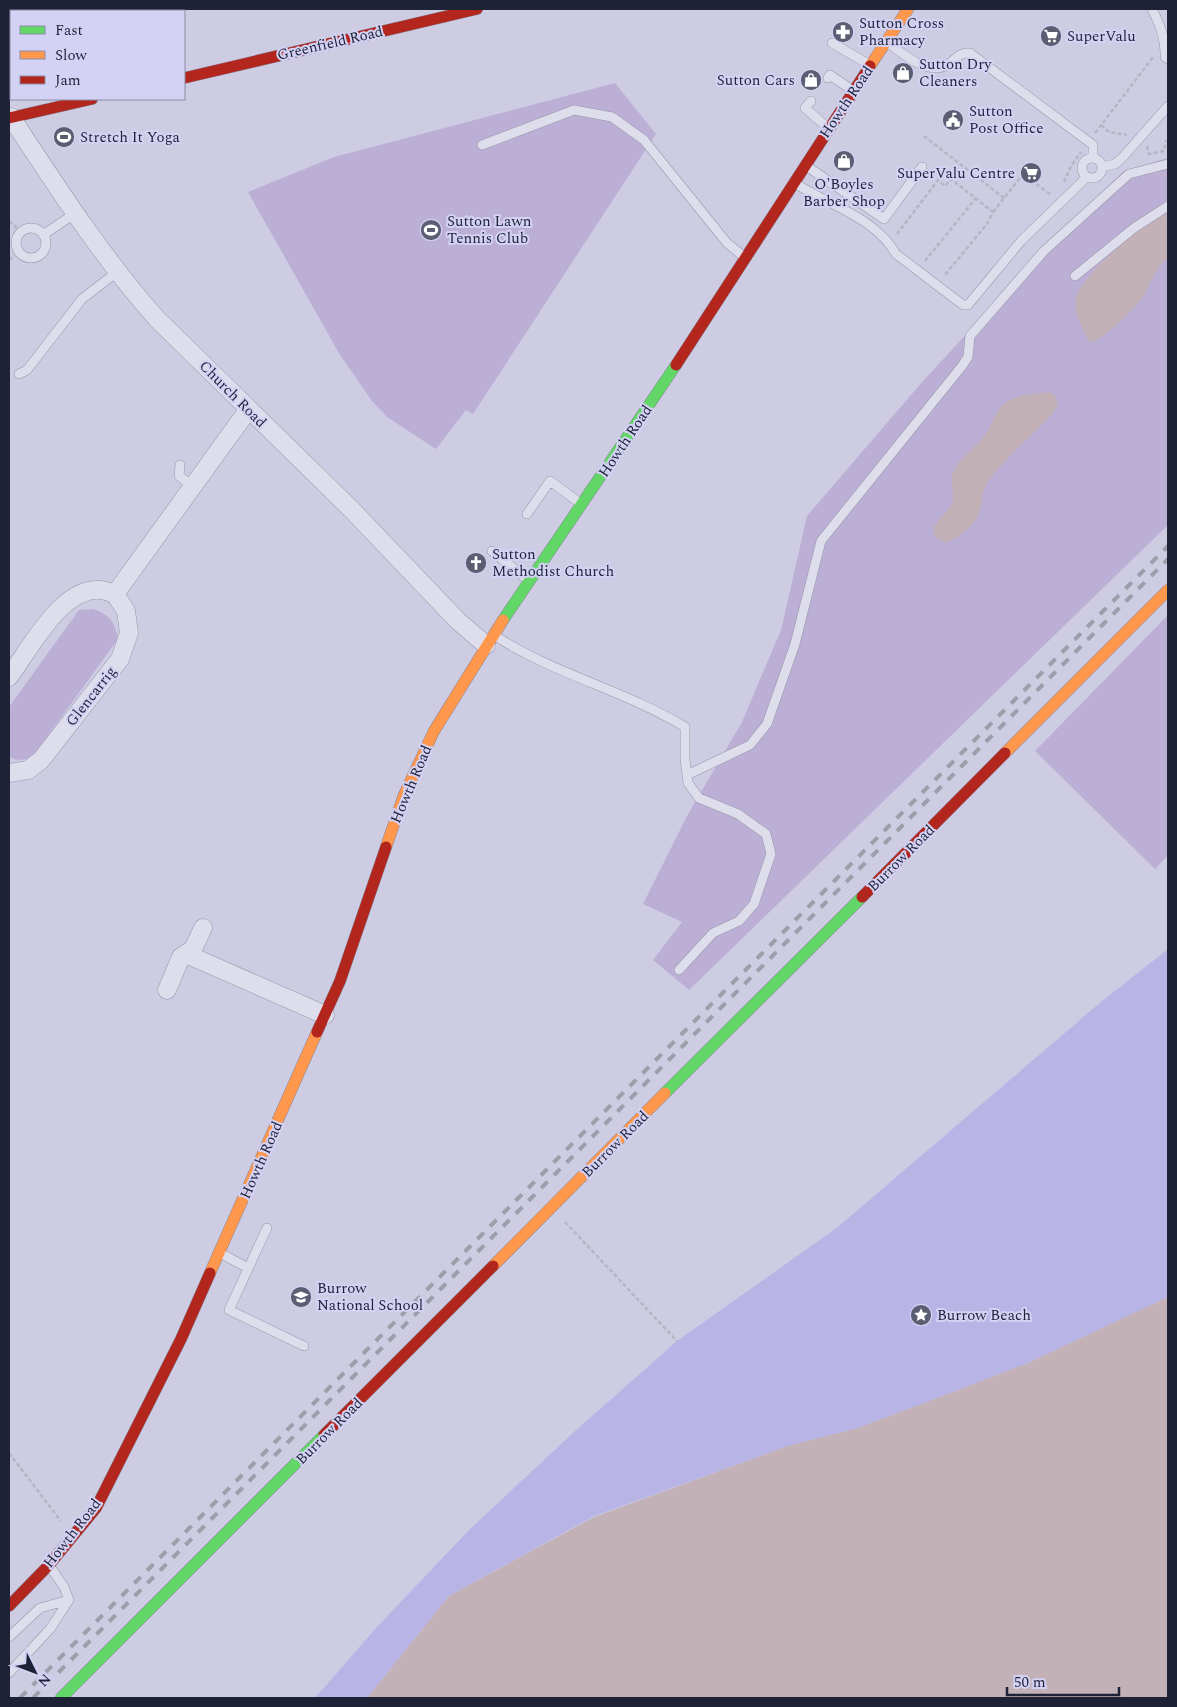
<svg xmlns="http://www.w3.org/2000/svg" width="1177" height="1707" viewBox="0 0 1177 1707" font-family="Spectral,serif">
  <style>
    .green { fill: #bcafd5 }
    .sand { fill: #b8b4e6 }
    .water { fill: #c3b1b8 }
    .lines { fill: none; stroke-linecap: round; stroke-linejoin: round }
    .lane-casing { stroke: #9596a8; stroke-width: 10 }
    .street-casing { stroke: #9596a8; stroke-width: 19 }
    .fast-casing { stroke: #868698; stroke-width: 12 }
    .slow-casing { stroke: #868698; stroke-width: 12 }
    .jam-casing { stroke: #868698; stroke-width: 12 }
    .path { stroke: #b5b5c4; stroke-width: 2.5; stroke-dasharray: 4 2.5; stroke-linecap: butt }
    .lane { stroke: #deddec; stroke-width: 9 }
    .street { stroke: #deddec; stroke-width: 18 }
    .fast { stroke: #63d668; stroke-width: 11 }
    .slow { stroke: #ff974d; stroke-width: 11 }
    .jam { stroke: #b3261e; stroke-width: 11 }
    .rail { stroke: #9e9eab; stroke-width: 4; stroke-dasharray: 9 9; stroke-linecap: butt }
    .labels { text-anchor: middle; stroke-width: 4; stroke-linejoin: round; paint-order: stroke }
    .poi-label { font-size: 15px; fill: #1e2236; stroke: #d4d2f4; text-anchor: start }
    .street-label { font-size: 15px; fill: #1e2236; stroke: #d4d2f4 }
  </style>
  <rect width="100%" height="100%" fill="#cdcce3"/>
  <path class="green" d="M615 83 656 134 473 414 466 410 436 449 387 417 372 401 340 355 248 192 334 157Z
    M1168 158V525L689 990 653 960 682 922 643 904 687 816 742 722 781 630 807 516 923 381 984 315 1043 245 1075 218 1124 171Z
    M93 609C108 613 116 623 118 639L31 759 17 760 9 757V707L79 610Z
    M1168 615V855L1155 869 1035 751Z"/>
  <path class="sand" d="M1168 949V1297L1028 1363 940 1397 858 1428 788 1446 594 1516 449 1596 367 1698H315L376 1628 470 1529 574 1432 677 1341 838 1227 1101 1002Z"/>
  <path class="water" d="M1168 212V257C1154 269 1151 285 1141 299 1130 314 1109 333 1094 342L1089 341C1083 330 1072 311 1076 297 1083 274 1146 220 1168 212Z
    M1049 392 1055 396 1058 403 1054 412C1035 433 1006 457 990 479 983 488 983 494 981 505 978 525 963 534 946 543 918 532 944 519 951 505 956 496 950 485 952 475 957 459 975 449 984 436 993 425 995 409 1008 401 1020 394 1035 394 1049 392Z
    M1168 1297V1698H367L449 1596 594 1517 788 1446 858 1428 940 1397 1028 1363Z"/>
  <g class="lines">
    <g class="lane-casing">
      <path id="lane" d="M1152 9C1160 24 1166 40 1165 57L1168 59
        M887 42C902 53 927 76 947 65 956 60 958 52 970 53L1093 145V158
        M832 43 870 65
        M828 78 830 75 852 90
        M811 101 805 108 828 128
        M482 145 574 110 612 117 644 140 727 243 743 256
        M1082 168a10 10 0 1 1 20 0a10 10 0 1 1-20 0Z
        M805 165 884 219 922 167
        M1102 167 1115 164 1122 158 1168 106
        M793 182C828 205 875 217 896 254L963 305H968L1021 241 1087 177
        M16 243a15 15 0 1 1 30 0a15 15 0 1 1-30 0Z
        M43 235 74 214
        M1075 276 1134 228 1168 206
        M19 374 27 370 82 299 117 272
        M180 465 179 476 193 486
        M527 514 550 481 580 503
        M492 551 527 579
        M494 635C553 674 624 690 685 727V759L688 783 699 798 738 814 766 834 771 854 754 904 739 921 713 933 679 970
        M687 775 750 745 767 724 795 644 821 541 962 366 968 357 970 336 1044 251 1129 174 1168 164
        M267 1228 229 1310 304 1346
        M220 1253 248 1268
        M9 1637 40 1608 69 1600
        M9 1673 50 1629 69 1600 64 1587 49 1565"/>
    </g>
    <g class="street-casing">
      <path id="street" d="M11 117C57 187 101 256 157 319L352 510 458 621 486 645
        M9 677C29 650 59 592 95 590 101 589 109 592 115 594
        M9 773 28 770 41 760 120 659 129 633 126 611 115 594 248 410
        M186 954 325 1015
        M167 990 181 957 193 949 203 928"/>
    </g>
    <g class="fast-casing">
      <path id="fast" d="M503 620 676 365
        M665 1093 862 897
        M61 1698 324 1435"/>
    </g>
    <g class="slow-casing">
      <path id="slow" d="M870 66 908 9
        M1005 753 1168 590
        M386 847 404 795 434 731 503 620
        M493 1266 665 1093
        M210 1273 317 1032"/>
    </g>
    <g class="jam-casing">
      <path id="jam" d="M184 78 477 9
        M9 118 92 99
        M676 365 870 66
        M862 897 1005 753
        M317 1032 340 981 386 847
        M324 1435 493 1266
        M9 1606 49 1565 96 1508 181 1339 210 1273"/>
    </g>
    <path class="path" d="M1101 125 1109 132 1127 135
      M1095 133 1154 56
      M924 136 1004 198
      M1147 146 1149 154 1164 151 1166 140
      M1064 182 1071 166 1081 152
      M993 212 1023 174 1051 195
      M9 221 21 232
      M897 234 938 180 945 186 951 179 993 212 987 224 944 276
      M9 260 19 252
      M925 261 976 198
      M565 1222 677 1341
      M9 1453 61 1521"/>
    <use href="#lane" class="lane"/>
    <use href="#street" class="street"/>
    <use href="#fast" class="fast"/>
    <use href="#slow" class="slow"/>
    <use href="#jam" class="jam"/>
    <path class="rail" d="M20 1698 1168 546
      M33 1698 1168 559"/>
  </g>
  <defs>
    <g id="pharmacy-disc" transform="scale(1.125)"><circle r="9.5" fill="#5b5e73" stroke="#d4d2f4"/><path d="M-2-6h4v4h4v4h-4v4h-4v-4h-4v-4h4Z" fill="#fff"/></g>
    <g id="supermarket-disc" transform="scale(1.125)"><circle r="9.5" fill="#5b5e73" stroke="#d4d2f4"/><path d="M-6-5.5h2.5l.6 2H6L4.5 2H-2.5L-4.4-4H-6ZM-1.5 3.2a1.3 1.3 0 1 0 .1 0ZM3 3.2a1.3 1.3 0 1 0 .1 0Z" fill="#fff"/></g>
    <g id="shop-disc" transform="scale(1.125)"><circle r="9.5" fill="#5b5e73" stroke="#d4d2f4"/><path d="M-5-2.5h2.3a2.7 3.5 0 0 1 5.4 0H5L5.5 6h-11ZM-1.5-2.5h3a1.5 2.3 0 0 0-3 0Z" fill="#fff"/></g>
    <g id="civic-disc" transform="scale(1.125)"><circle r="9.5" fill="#5b5e73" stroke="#d4d2f4"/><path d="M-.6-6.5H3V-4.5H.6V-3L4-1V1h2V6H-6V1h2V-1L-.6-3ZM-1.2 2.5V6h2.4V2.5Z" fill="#fff"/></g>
    <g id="stadium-disc" transform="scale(1.125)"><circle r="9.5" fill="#5b5e73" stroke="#d4d2f4"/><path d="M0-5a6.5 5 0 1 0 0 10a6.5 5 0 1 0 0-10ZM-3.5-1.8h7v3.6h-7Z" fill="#fff"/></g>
    <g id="church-disc" transform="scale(1.125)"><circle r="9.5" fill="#5b5e73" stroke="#d4d2f4"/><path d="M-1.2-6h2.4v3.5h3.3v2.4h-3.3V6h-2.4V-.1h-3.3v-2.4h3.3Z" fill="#fff"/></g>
    <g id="school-disc" transform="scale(1.125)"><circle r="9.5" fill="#5b5e73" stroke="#d4d2f4"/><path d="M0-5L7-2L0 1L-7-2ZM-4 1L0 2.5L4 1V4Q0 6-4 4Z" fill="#fff"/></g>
    <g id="sight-disc" transform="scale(1.125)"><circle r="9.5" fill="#5b5e73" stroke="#d4d2f4"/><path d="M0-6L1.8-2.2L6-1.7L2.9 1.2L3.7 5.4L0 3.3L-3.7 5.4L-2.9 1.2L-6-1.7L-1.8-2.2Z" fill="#fff"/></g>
  </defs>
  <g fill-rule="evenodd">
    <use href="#pharmacy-disc" x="843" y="32"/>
    <use href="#supermarket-disc" x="1051" y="36"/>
    <use href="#shop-disc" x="903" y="73"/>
    <use href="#shop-disc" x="811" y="80"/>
    <use href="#civic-disc" x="953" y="120"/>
    <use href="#stadium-disc" x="64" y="137"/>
    <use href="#shop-disc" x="844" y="161"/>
    <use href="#supermarket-disc" x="1031" y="173"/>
    <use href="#stadium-disc" x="431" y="230"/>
    <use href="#church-disc" x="476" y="563"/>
    <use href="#school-disc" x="301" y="1297"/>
    <use href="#sight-disc" x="921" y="1315"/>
  </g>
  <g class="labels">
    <g class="poi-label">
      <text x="859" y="28">Sutton Cross<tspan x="859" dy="17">Pharmacy</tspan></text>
      <text x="1067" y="41">SuperValu</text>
      <text x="919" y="69">Sutton Dry<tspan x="919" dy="17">Cleaners</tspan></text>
      <text x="795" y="85" text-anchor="end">Sutton Cars</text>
      <text x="969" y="116">Sutton<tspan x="969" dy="17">Post Office</tspan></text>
      <text x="80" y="142">Stretch It Yoga</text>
      <text x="1015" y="178" text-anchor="end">SuperValu Centre</text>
      <text x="844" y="189" text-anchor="middle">O'Boyles<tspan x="844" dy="17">Barber Shop</tspan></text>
      <text x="447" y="226">Sutton Lawn<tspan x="447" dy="17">Tennis Club</tspan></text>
      <text x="492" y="559">Sutton<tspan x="492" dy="17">Methodist Church</tspan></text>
      <text x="317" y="1293">Burrow<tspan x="317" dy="17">National School</tspan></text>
      <text x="937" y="1320">Burrow Beach</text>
    </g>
    <g class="street-label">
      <text transform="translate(330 43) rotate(-13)" y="5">Greenfield Road</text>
      <text transform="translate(846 102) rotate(-56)" y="5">Howth Road</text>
      <text transform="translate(233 394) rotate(45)" y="5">Church Road</text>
      <text transform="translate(625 441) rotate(-56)" y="5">Howth Road</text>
      <text transform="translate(91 696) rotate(-52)" y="5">Glencarrig</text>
      <text transform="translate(411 784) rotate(-67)" y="5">Howth Road</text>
      <text transform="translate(901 858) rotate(-45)" y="5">Burrow Road</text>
      <text transform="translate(615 1144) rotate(-45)" y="5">Burrow Road</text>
      <text transform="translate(261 1160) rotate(-66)" y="5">Howth Road</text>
      <text transform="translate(329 1431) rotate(-45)" y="5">Burrow Road</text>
      <text transform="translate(72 1533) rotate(-52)" y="5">Howth Road</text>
    </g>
  </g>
  <rect width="1177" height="1707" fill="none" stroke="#1e2236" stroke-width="20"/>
  <rect x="10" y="10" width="175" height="90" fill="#d4d2f4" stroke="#8b8ca8"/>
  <rect x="20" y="26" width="25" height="8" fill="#63d668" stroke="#8b8ca8"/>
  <text x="55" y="35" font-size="15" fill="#1e2236">Fast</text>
  <rect x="20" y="51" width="25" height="8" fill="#ff974d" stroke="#8b8ca8"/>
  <text x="55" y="60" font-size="15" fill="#1e2236">Slow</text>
  <rect x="20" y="76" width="25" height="8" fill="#b3261e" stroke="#8b8ca8"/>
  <text x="55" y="85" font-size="15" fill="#1e2236">Jam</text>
  <g transform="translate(35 1672) rotate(132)" stroke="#d4d2f4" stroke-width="4" paint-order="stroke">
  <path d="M0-4L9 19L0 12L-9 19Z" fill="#1e2236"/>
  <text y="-8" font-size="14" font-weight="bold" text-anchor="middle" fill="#1e2236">N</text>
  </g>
  <path d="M1007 1687v8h112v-8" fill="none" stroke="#1e2236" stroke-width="2.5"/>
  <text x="1014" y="1687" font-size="15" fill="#1e2236" stroke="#d4d2f4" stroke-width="4" paint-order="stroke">50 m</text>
</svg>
